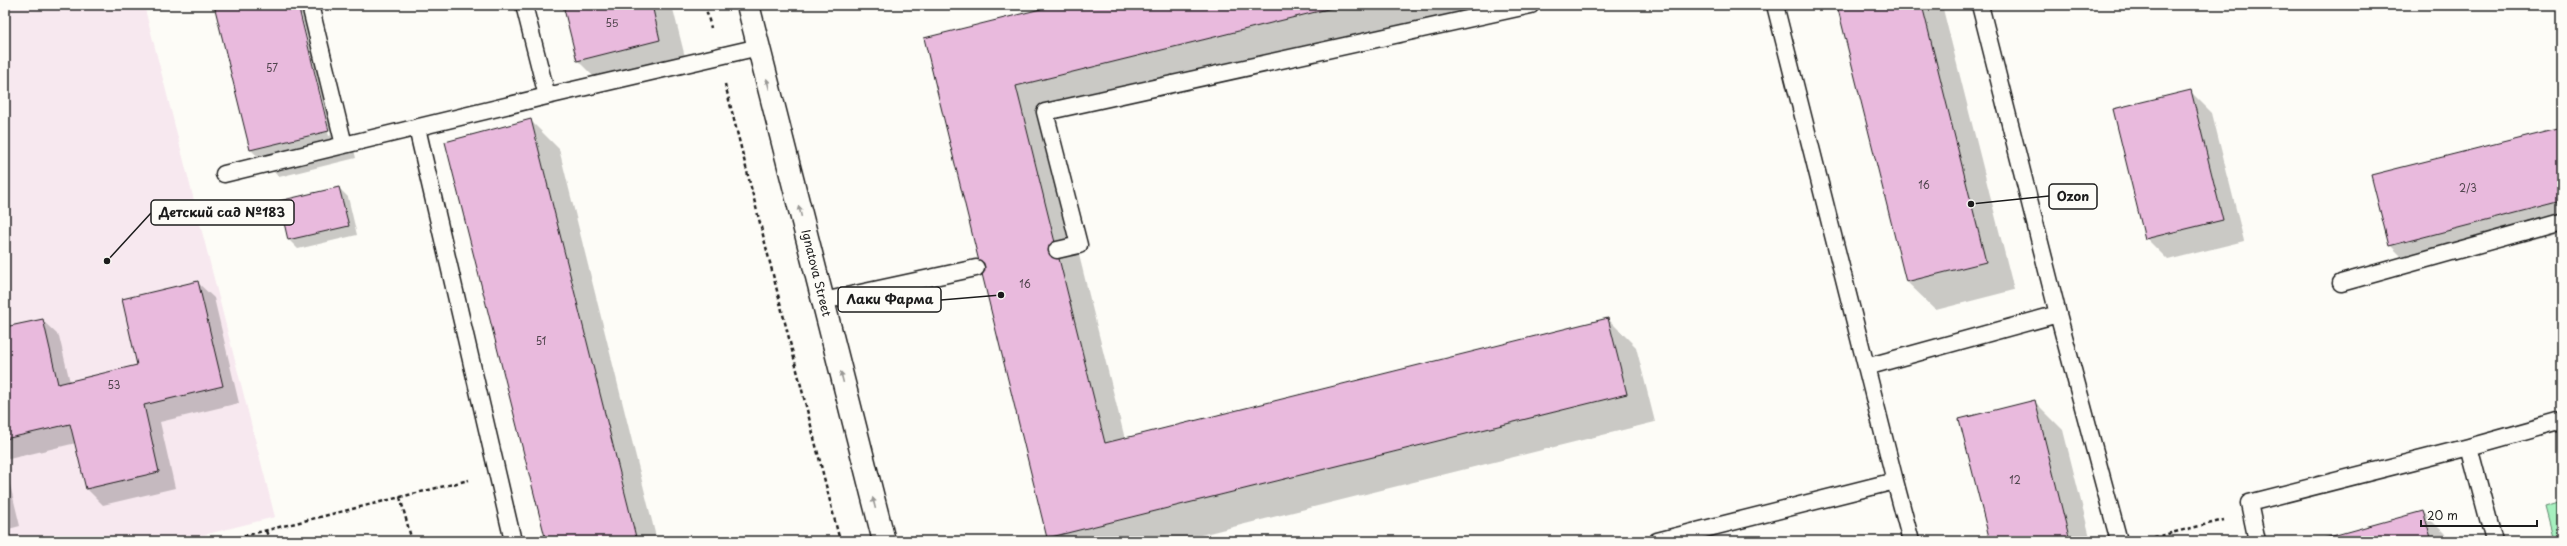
<svg xmlns="http://www.w3.org/2000/svg" width="2567" height="546" viewBox="0 0 2567 546" font-family="'Playpen Sans',sans-serif">
  <style>
    .built { fill: #f7e8ef }
    .green { fill: #a6f0bf; stroke: #61866e }
    .shadow { fill: #0003 }
    .building { fill: #e9badd; stroke: #1c1c1c }
    .lines { fill: none; stroke-linecap: round; stroke-linejoin: round }
    .service-casing { stroke: #1c1c1c; stroke-width: 19 }
    .tertiary-casing { stroke: #1c1c1c; stroke-width: 25 }
    .path { stroke: #1c1c1c; stroke-width: 2.5; stroke-dasharray: 4 3; stroke-linecap: butt }
    .service { stroke: #fdfcf7; stroke-width: 16 }
    .tertiary { stroke: #fdfcf7; stroke-width: 22 }
    .oneway { fill: #989794 }
    .labels { text-anchor: middle; stroke-width: 3.5; stroke-linejoin: round; paint-order: stroke }
    .number-label { font-size: 10px; fill: #4f444c }
    .street-label { font-size: 12px; fill: #1c1c1c; stroke: #fdfcf7 }
    .leader { fill: none; stroke: #1c1c1c; stroke-width: 1.5 }
    .callout-dot { fill: #1c1c1c; stroke: #fdfcf7; stroke-width: 1.5 }
    .callout { fill: #fdfcf7; stroke: #1c1c1c; stroke-width: 1.5 }
    .callout-label { font-size: 13px; text-anchor: middle; font-weight: bold; fill: #1c1c1c }
  </style>
  <rect width="100%" height="100%" fill="#fdfcf7"/>
  <filter id="ink" filterUnits="userSpaceOnUse"><feTurbulence type="fractalNoise" baseFrequency=".025" numOctaves="2"/><feDisplacementMap in="SourceGraphic" scale="8" xChannelSelector="R" yChannelSelector="G"/><feConvolveMatrix kernelMatrix="1 2 1 2 8 2 1 2 1" color-interpolation-filters="sRGB"/></filter>
  <g filter="url(#ink)">
    <path class="built" d="M5 5H144L275 517 180 541H5Z"/>
    <path class="green" d="M2562 502V541H2554L2545 507Z"/>
    <path class="shadow" d="M215 5H297L329 136 331 135 299 5H318L356 158 279 177 251 150Z
      M564 5H672L688 69 606 89 578 61Z
      M1061 5H1486L1044 115 1125 439 1608 319 1636 347 1655 422 1177 541H1052L1048 537 925 39Z
      M1839 5H1942L2014 290 1936 310 1907 282Z
      M2190 91 2212 113 2244 241 2168 260 2146 238Z
      M531 121 559 149 657 541H547Z
      M2562 128V232L2415 270 2390 245Z
      M339 188 348 197 357 235 298 249 289 240Z
      M197 282 214 298 239 403 160 422 175 488 103 505 87 489 76 443 5 460V328L42 320 59 336 70 382 138 365Z
      M2034 401 2063 430 2091 541H1991Z
      M5 464 20 526 5 530Z
      M2423 512 2452 541H2319Z"/>
    <path class="building" d="M214 5H298L329 131 250 150Z
      M563 5H652L660 40 577 61Z
      M1057 5H1344L1016 86 1105 443 1608 318 1627 394 1047 538 924 38Z
      M1837 5H1922L1986 262 1906 282Z
      M2191 90 2223 220 2145 239 2113 109Z
      M531 119 637 541H546L445 142Z
      M2562 127V201L2389 246 2371 175Z
      M339 187 349 226 288 240 279 201Z
      M198 281 223 386 144 405 159 472 86 489 70 424 5 439V327L43 319 58 384 137 365 122 299Z
      M2035 400 2070 541H1990L1959 419Z
      M2423 511 2432 541H2318V540Z"/>
    <g class="lines">
      <g class="service-casing">
        <path id="service" d="M310 5 344 145
          M524 5 547 96 759 47
          M1980 5 2058 314
          M417 128 513 541
          M224 174 547 96
          M1057 250 1079 245 1045 112 1531 5
          M2341 283 2562 221
          M823 301 976 268
          M1866 367 2058 314 2119 541
          M2469 447 2562 421
          M1895 481 1911 541
          M1657 541 1895 481 1775 5
          M2257 541 2249 503 2469 447 2494 541"/>
      </g>
      <g class="tertiary-casing">
        <path id="tertiary" d="M748 5 884 541"/>
      </g>
      <path class="path" d="M705 5 711 28
        M706 8 716 5
        M725 84 840 541
        M400 497 412 541
        M266 531 270 541
        M2147 539 2224 520
        M223 541 469 480"/>
      <use href="#service" class="service"/>
      <use href="#tertiary" class="tertiary"/>
    </g>
    <defs><path id="oneway-solid" d="M-6-.8H1V-3.2L6.5 0L1 3.2V.8H-6Z"/></defs>
    <g class="oneway">
      <use href="#oneway-solid" transform="translate(768 84) rotate(-104)"/>
      <use href="#oneway-solid" transform="translate(800 211) rotate(-104)"/>
      <use href="#oneway-solid" transform="translate(842 377) rotate(-104)"/>
      <use href="#oneway-solid" transform="translate(874 503) rotate(-104)"/>
    </g>
  </g>
  <g class="labels">
    <g class="number-label">
      <text x="612" y="27">55</text>
      <text x="272" y="72">57</text>
      <text x="1924" y="189">16</text>
      <text x="2468" y="192">2/3</text>
      <text x="1025" y="288">16</text>
      <text x="541" y="345">51</text>
      <text x="114" y="389">53</text>
      <text x="2015" y="484">12</text>
    </g>
    <g class="street-label">
      <text transform="translate(816 273) rotate(76)" y="4">Ignatova Street</text>
    </g>
  </g>
  <path class="leader" d="M1971 204L2049 196M107 261L151 213M1001 295L941 300"/>
  <g class="callout-dot">
    <circle cx="1971" cy="204" r="4"/>
    <circle cx="107" cy="261" r="4"/>
    <circle cx="1001" cy="295" r="4"/>
  </g>
  <g class="callout">
    <rect x="2049" y="184" width="48" height="25" rx="4"/>
    <rect x="151" y="200" width="143" height="25" rx="4"/>
    <rect x="838" y="287" width="103" height="25" rx="4"/>
  </g>
  <g class="callout-label">
    <text x="2073" y="201">Ozon</text>
    <text x="222" y="217">Детский сад №183</text>
    <text x="890" y="304">Лаки Фарма</text>
  </g>
  <rect width="2567" height="546" fill="none" stroke="#fdfcf7" stroke-width="20"/>
  <rect x="10" y="10" width="2547" height="526" fill="none" stroke="#1c1c1c" stroke-width="1.5" filter="url(#ink)"/>
  <path d="M2421 520v6h116v-6" fill="none" stroke="#1c1c1c" stroke-width="2"/>
  <text x="2427" y="520" font-size="12" fill="#1c1c1c" stroke="#fdfcf7" stroke-width="3" paint-order="stroke">20 m</text>
</svg>
